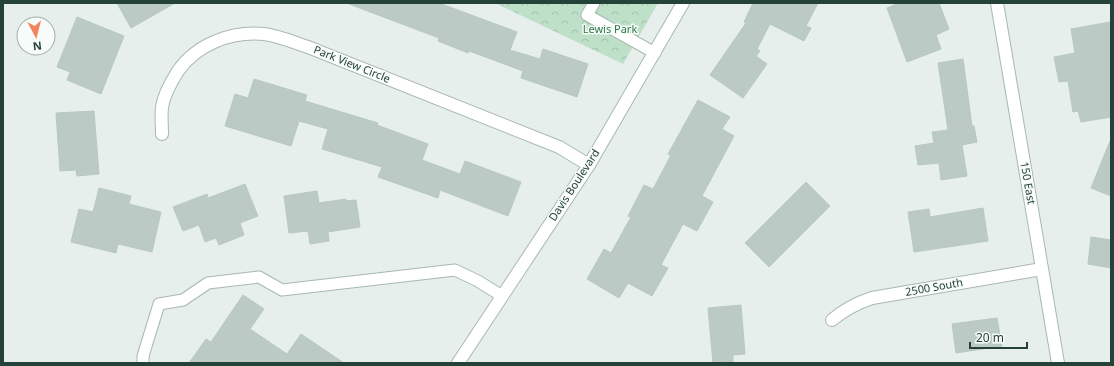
<svg xmlns="http://www.w3.org/2000/svg" width="1114" height="366" viewBox="0 0 1114 366" font-family="'Noto Sans',sans-serif">
  <style>
    .forest { fill: url(#forest-crowns) }
    .building { fill: #bbcac4; stroke: #b8c9c2 }
    .lines { fill: none; stroke-linecap: round; stroke-linejoin: round }
    .service-casing { stroke: #a8b8b2; stroke-width: 13 }
    .minor-casing { stroke: #a8b8b2; stroke-width: 14 }
    .tertiary-casing { stroke: #a8b8b2; stroke-width: 14 }
    .service { stroke: #fff; stroke-width: 11 }
    .minor { stroke: #fff; stroke-width: 12 }
    .tertiary { stroke: #fff; stroke-width: 12 }
    .labels { text-anchor: middle; stroke-width: 3; stroke-linejoin: round; paint-order: stroke }
    .park-label { font-size: 11px; fill: #2d7a4b; stroke: #f7fbf9 }
    .street-label { font-size: 11px; fill: #24423a; stroke: #f7fbf9 }
  </style>
  <defs>
    <pattern id="forest-crowns" width="20" height="18" patternUnits="userSpaceOnUse"><rect width="20" height="18" fill="#bfe0c8"/><path d="M2 6a3 3 0 1 1 6 0M12 15a3 3 0 1 1 6 0" fill="none" stroke="#a4c1ad"/></pattern>
  </defs>
  <rect width="100%" height="100%" fill="#e6efeb"/>
  <path class="forest" d="M495 3H658L623 64Z"/>
  <path class="building" d="M117 3H175L131 28Z
    M349 3H439L517 32 510 50 540 59 543 49 588 64 577 97 521 78 523 71 469 51 468 53 438 41 439 38 349 4Z
    M753 3H818L806 26 811 28 804 41 770 24 757 49 760 51 756 56 767 64 743 98 710 75 746 23 744 22Z
    M899 3H939L949 29 936 35 941 49 907 62 887 8Z
    M77 17 124 36 101 94 67 80 70 72 57 67Z
    M1110 22 1111 30V117L1081 122 1078 111 1073 112 1068 81 1059 82 1054 57 1075 53 1071 29Z
    M963 59 972 126H974L977 142 962 145 967 176 941 180 939 163 918 165 915 146 934 143 932 132 948 130 938 63Z
    M254 79 307 95 305 101 378 123 377 125 428 144 422 160 460 174 465 161 521 182 508 216 440 190 438 198 378 177 382 167 322 149 328 129 299 121 291 146 225 126 235 94 248 98Z
    M698 100 730 117 722 129 734 136 702 196 713 202 697 231 683 224 661 265 668 268 652 296 628 283 619 298 587 279 604 249 611 253 631 217 628 216 644 185 653 189 671 155 668 154Z
    M94 111 99 174 77 176 76 170 60 171 56 113Z
    M1110 141H1111V196L1091 188Z
    M806 182 830 206 769 267 745 243Z
    M245 184 258 216 240 223 244 235 219 245 216 238 205 242 199 225 183 231 173 207 207 194 208 198Z
    M99 188 131 196 129 204 161 212 152 252 118 244 116 253 71 242 79 209 93 212Z
    M317 191 319 203 346 199V201L356 200 360 227 328 232 329 241 310 244 308 231 289 233 284 196Z
    M983 208 988 241 914 252 908 212 929 209 930 217Z
    M1091 237 1111 240V268L1088 264Z
    M243 295 264 309 250 329 287 354 301 334 344 363H189L206 339 211 342Z
    M741 305 745 354 733 355V363H713L708 308Z
    M997 318 1002 346 956 353 952 324Z"/>
  <g class="lines">
    <g class="service-casing">
      <path id="service" d="M594 3 587 15 655 53
        M143 363V356L159 304 183 300 208 283 259 277 282 290 455 270 478 281 502 296"/>
    </g>
    <g class="minor-casing">
      <path id="minor" d="M997 3 1058 363
        M162 134C162 125 161 116 162 107 164 94 171 82 178 71 197 44 231 31 264 34 279 36 293 42 308 47L559 147 589 165
        M832 320C845 309 857 303 872 298L1042 269"/>
    </g>
    <g class="tertiary-casing">
      <path id="tertiary" d="M458 363 589 165 683 3"/>
    </g>
    <use href="#service" class="service"/>
    <use href="#minor" class="minor"/>
    <use href="#tertiary" class="tertiary"/>
  </g>
  <g class="labels">
    <g class="park-label">
      <text x="610" y="33">Lewis Park</text>
    </g>
    <g class="street-label">
      <text transform="translate(352 64) rotate(22)" y="4">Park View Circle</text>
      <text transform="translate(1028 183) rotate(80)" y="4">150 East</text>
      <text transform="translate(574 185) rotate(-57)" y="4">Davis Boulevard</text>
      <text transform="translate(934 287) rotate(-10)" y="4">2500 South</text>
    </g>
  </g>
  <rect width="1114" height="366" fill="none" stroke="#24423a" stroke-width="8"/>
  <g transform="translate(36 36) rotate(173)"><circle r="19" fill="#f7fbf9" stroke="#a3b1ad"/>
  <path d="M0-3L7 15L0 10L-7 15Z" fill="#f4845f"/>
  <text y="-6" font-size="11" font-weight="bold" text-anchor="middle" fill="#24423a">N</text>
  </g>
  <path d="M970 342v6h57v-6" fill="none" stroke="#24423a" stroke-width="2"/>
  <text x="976" y="342" font-size="12" fill="#24423a" stroke="#f7fbf9" stroke-width="3" paint-order="stroke">20 m</text>
</svg>
